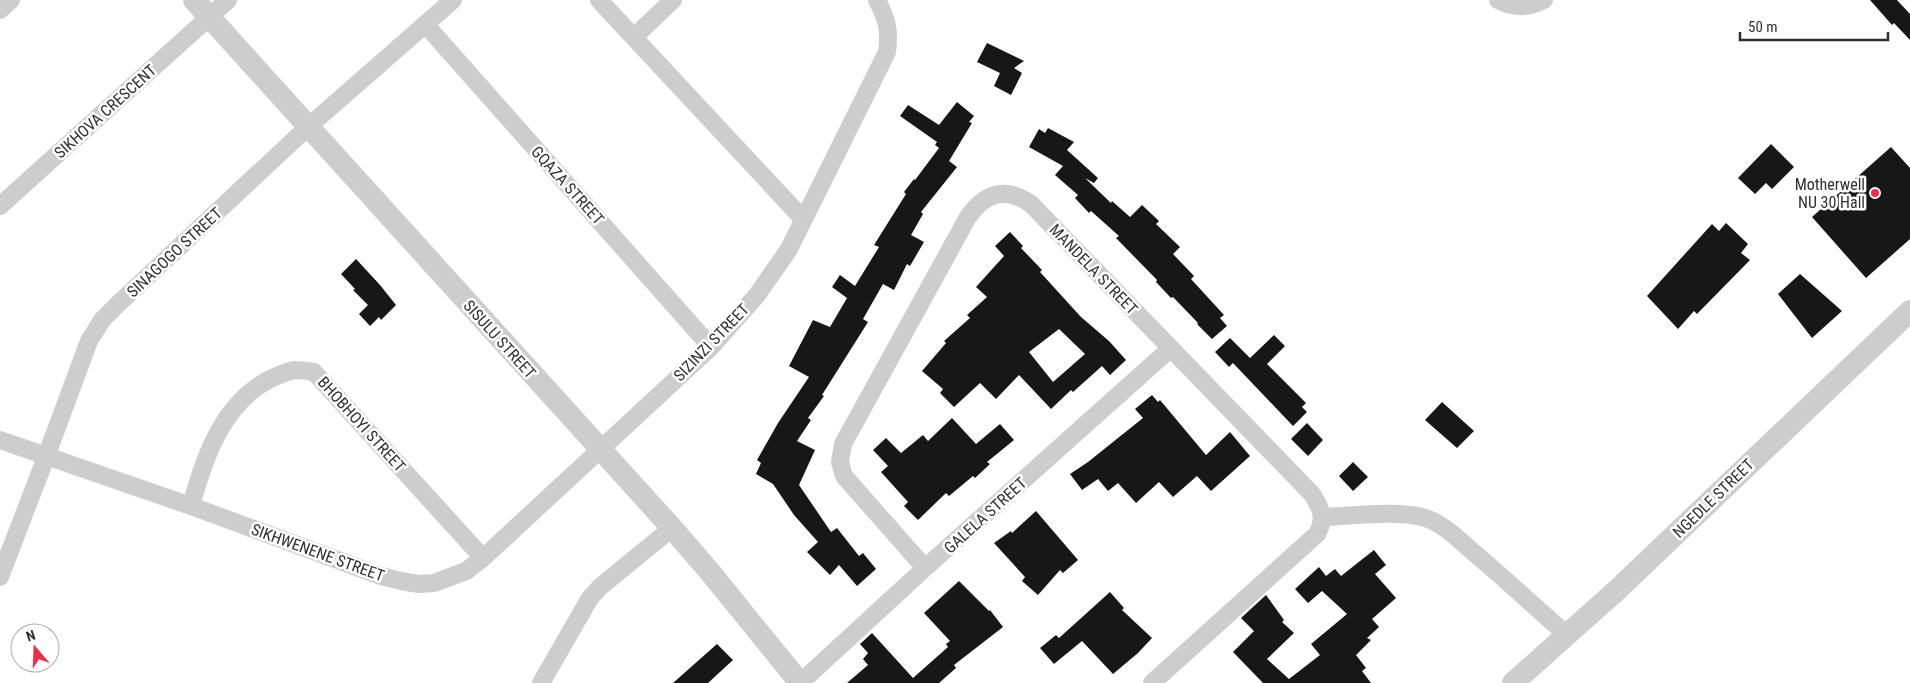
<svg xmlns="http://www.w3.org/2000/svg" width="1910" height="683" viewBox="0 0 1910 683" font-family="'Roboto Condensed',sans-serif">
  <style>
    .building { fill: #171717; fill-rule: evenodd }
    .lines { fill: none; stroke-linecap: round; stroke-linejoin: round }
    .minor { stroke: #cdcdcd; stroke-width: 18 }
    .tertiary { stroke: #cdcdcd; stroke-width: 22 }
    .poi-dot { fill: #ec2e48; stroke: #fff; stroke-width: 2 }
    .labels { text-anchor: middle; stroke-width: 5; stroke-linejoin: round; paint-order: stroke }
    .street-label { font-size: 16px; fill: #303030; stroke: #fff }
    .poi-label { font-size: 16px; fill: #303030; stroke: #fff; text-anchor: end }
  </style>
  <rect width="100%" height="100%" fill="#fff"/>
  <path class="building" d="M1870 0H1897L1910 14V40L1894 23 1892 25Z
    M987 43 1024 61 1014 68 1022 73 1011 95 994 86 1000 73 977 62Z
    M957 102 974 116 969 122 972 123 949 161 957 167 921 212 923 214 911 235 924 242 910 266 907 264 894 290 883 284 863 319 868 322 822 395 824 396 808 418 811 420 797 441 815 450 799 485 831 532 837 528 859 556 863 553 876 569 857 586 839 565 830 575 807 552 818 542 794 515 773 484 756 474 761 463 757 460 778 423 809 377 789 366 813 320 830 327 847 298 832 287 840 275 855 286 879 247 874 245 906 194 904 192 914 179 915 180 939 148 935 145 937 142 900 116 908 105 939 125Z
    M1048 128 1074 142 1067 150 1098 178 1094 183 1085 178 1111 203 1112 201 1130 217 1142 205 1159 221 1156 224 1180 247 1173 254 1194 276 1191 279 1224 315 1220 318 1227 326 1212 339 1197 324 1198 323 1173 297 1171 298 1156 282 1157 280 1116 238 1119 236 1091 211 1089 213 1075 198 1078 195 1055 175 1063 166 1029 147 1039 129 1045 133Z
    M1771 144 1794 167 1772 189 1766 183 1755 194 1738 178Z
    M1891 147 1910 168V239L1866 278 1812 217Z
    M1726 223 1748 244 1741 253 1750 260 1697 314 1694 311 1678 329 1647 296 1712 224 1719 231Z
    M1010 232 1023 246 1021 248 1042 270 1040 272 1081 317 1109 341 1126 360 1110 375 1102 366 1073 392 1071 390 1051 409 1019 375 996 399 980 383 954 407 940 393 943 389 922 371 946 343 944 341 970 318 967 315 987 297 976 287 1004 256 995 246ZM1059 329 1085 354 1053 382 1029 352Z
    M356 259 380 285 396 305 381 320 379 317 370 326 359 314 368 305 353 290 355 289 341 274Z
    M1800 274 1842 311 1812 338 1778 294Z
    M1274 335 1285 346 1267 364 1306 403 1302 407 1307 412 1293 426 1233 363 1229 367 1215 352 1230 338 1250 358Z
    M1152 395 1158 402 1160 400 1206 455 1230 432 1250 456 1211 491 1197 476 1173 497 1159 482 1136 503 1118 483 1108 491 1098 479 1082 490 1070 474 1088 462 1143 418 1135 409Z
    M1442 402 1474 431 1457 448 1425 420Z
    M952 418 976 444 1000 424 1014 440 987 462 990 464 975 478 973 476 949 496 946 493 918 520 904 506 908 502 881 472 888 466 873 450 886 438 901 453 923 435 928 441Z
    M1307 423 1323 440 1308 456 1291 439Z
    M1353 462 1368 477 1353 491 1339 476Z
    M1036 511 1078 560 1063 573 1060 570 1038 595 1022 581 1025 577 994 543 1011 531 1012 533Z
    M1374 550 1386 565 1375 574 1396 598 1372 619 1379 627 1367 638 1371 640 1356 655 1366 668 1362 671 1371 683H1263L1233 652 1254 631 1241 618 1266 595 1284 620 1282 622 1294 633 1267 659 1289 679 1320 655 1311 644 1347 614 1322 591 1308 603 1295 589 1319 567 1326 576 1335 569 1341 576Z
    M959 581 989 611 990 610 1003 627 954 665 956 668 939 683H847L868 665 863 659 868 653 860 644 872 633 913 678 948 647 946 644 950 641 924 613Z
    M1110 592 1124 608 1122 610 1152 638 1138 653 1113 674 1082 641 1054 664 1040 648 1056 635 1059 638Z
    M717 644 733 660 708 683H673Z"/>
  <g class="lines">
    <path class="minor" d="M599 0 803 219
      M1498 0C1514 9 1528 8 1544 0
      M0 10 11 0
      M425 24 711 347
      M634 37 673 0
      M0 206 228 0
      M0 440 191 506 381 576 401 581 419 584 434 583 466 571 483 558 711 347 757 295 789 249 887 52C890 29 887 20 877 0
      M191 506C204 458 222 404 270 379 277 376 287 371 295 370 301 370 308 371 314 372L483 558
      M1323 517C1350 516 1397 510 1422 517 1442 522 1457 538 1472 551 1504 578 1535 607 1567 635
      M925 568 844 476 840 462 843 444 968 217C985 193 1005 186 1031 204L1312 494C1321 508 1326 518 1317 534L1152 683
      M0 577 46 457 89 341 102 320 118 304 309 126 453 0
      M541 683 590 598 600 587 672 528
      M800 683 925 568 1171 348"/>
    <path class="tertiary" d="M194 0 672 528 710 572 800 683
      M1513 683 1617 590 1910 311"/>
  </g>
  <circle class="poi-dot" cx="1875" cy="193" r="5"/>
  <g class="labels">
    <g class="street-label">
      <text transform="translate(105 111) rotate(-42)" y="6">SIKHOVA CRESCENT</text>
      <text transform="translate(568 185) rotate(48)" y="6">GQAZA STREET</text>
      <text transform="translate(174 252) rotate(-43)" y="6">SINAGOGO STREET</text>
      <text transform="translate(1094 269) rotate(46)" y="6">MANDELA STREET</text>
      <text transform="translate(500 339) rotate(48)" y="6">SISULU STREET</text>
      <text transform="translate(711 342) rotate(-46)" y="6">SIZINZI STREET</text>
      <text transform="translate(362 424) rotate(48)" y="6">BHOBHOYI STREET</text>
      <text transform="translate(1713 498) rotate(-44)" y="6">NGEDLE STREET</text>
      <text transform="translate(985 515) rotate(-42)" y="6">GALELA STREET</text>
      <text transform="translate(318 552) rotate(20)" y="6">SIKHWENENE STREET</text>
    </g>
    <g class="poi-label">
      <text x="1865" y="190">Motherwell<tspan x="1865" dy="18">NU 30 Hall</tspan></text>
    </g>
  </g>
  <g transform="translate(35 648) rotate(341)"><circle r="24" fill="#ffffff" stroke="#acacac"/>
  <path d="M0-4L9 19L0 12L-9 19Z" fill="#ec2e48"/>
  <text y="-8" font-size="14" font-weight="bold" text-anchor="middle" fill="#303030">N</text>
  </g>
  <path d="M1740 32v8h148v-8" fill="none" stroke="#303030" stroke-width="2.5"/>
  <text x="1748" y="32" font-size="15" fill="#303030" stroke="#ffffff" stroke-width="4" paint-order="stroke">50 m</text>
</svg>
